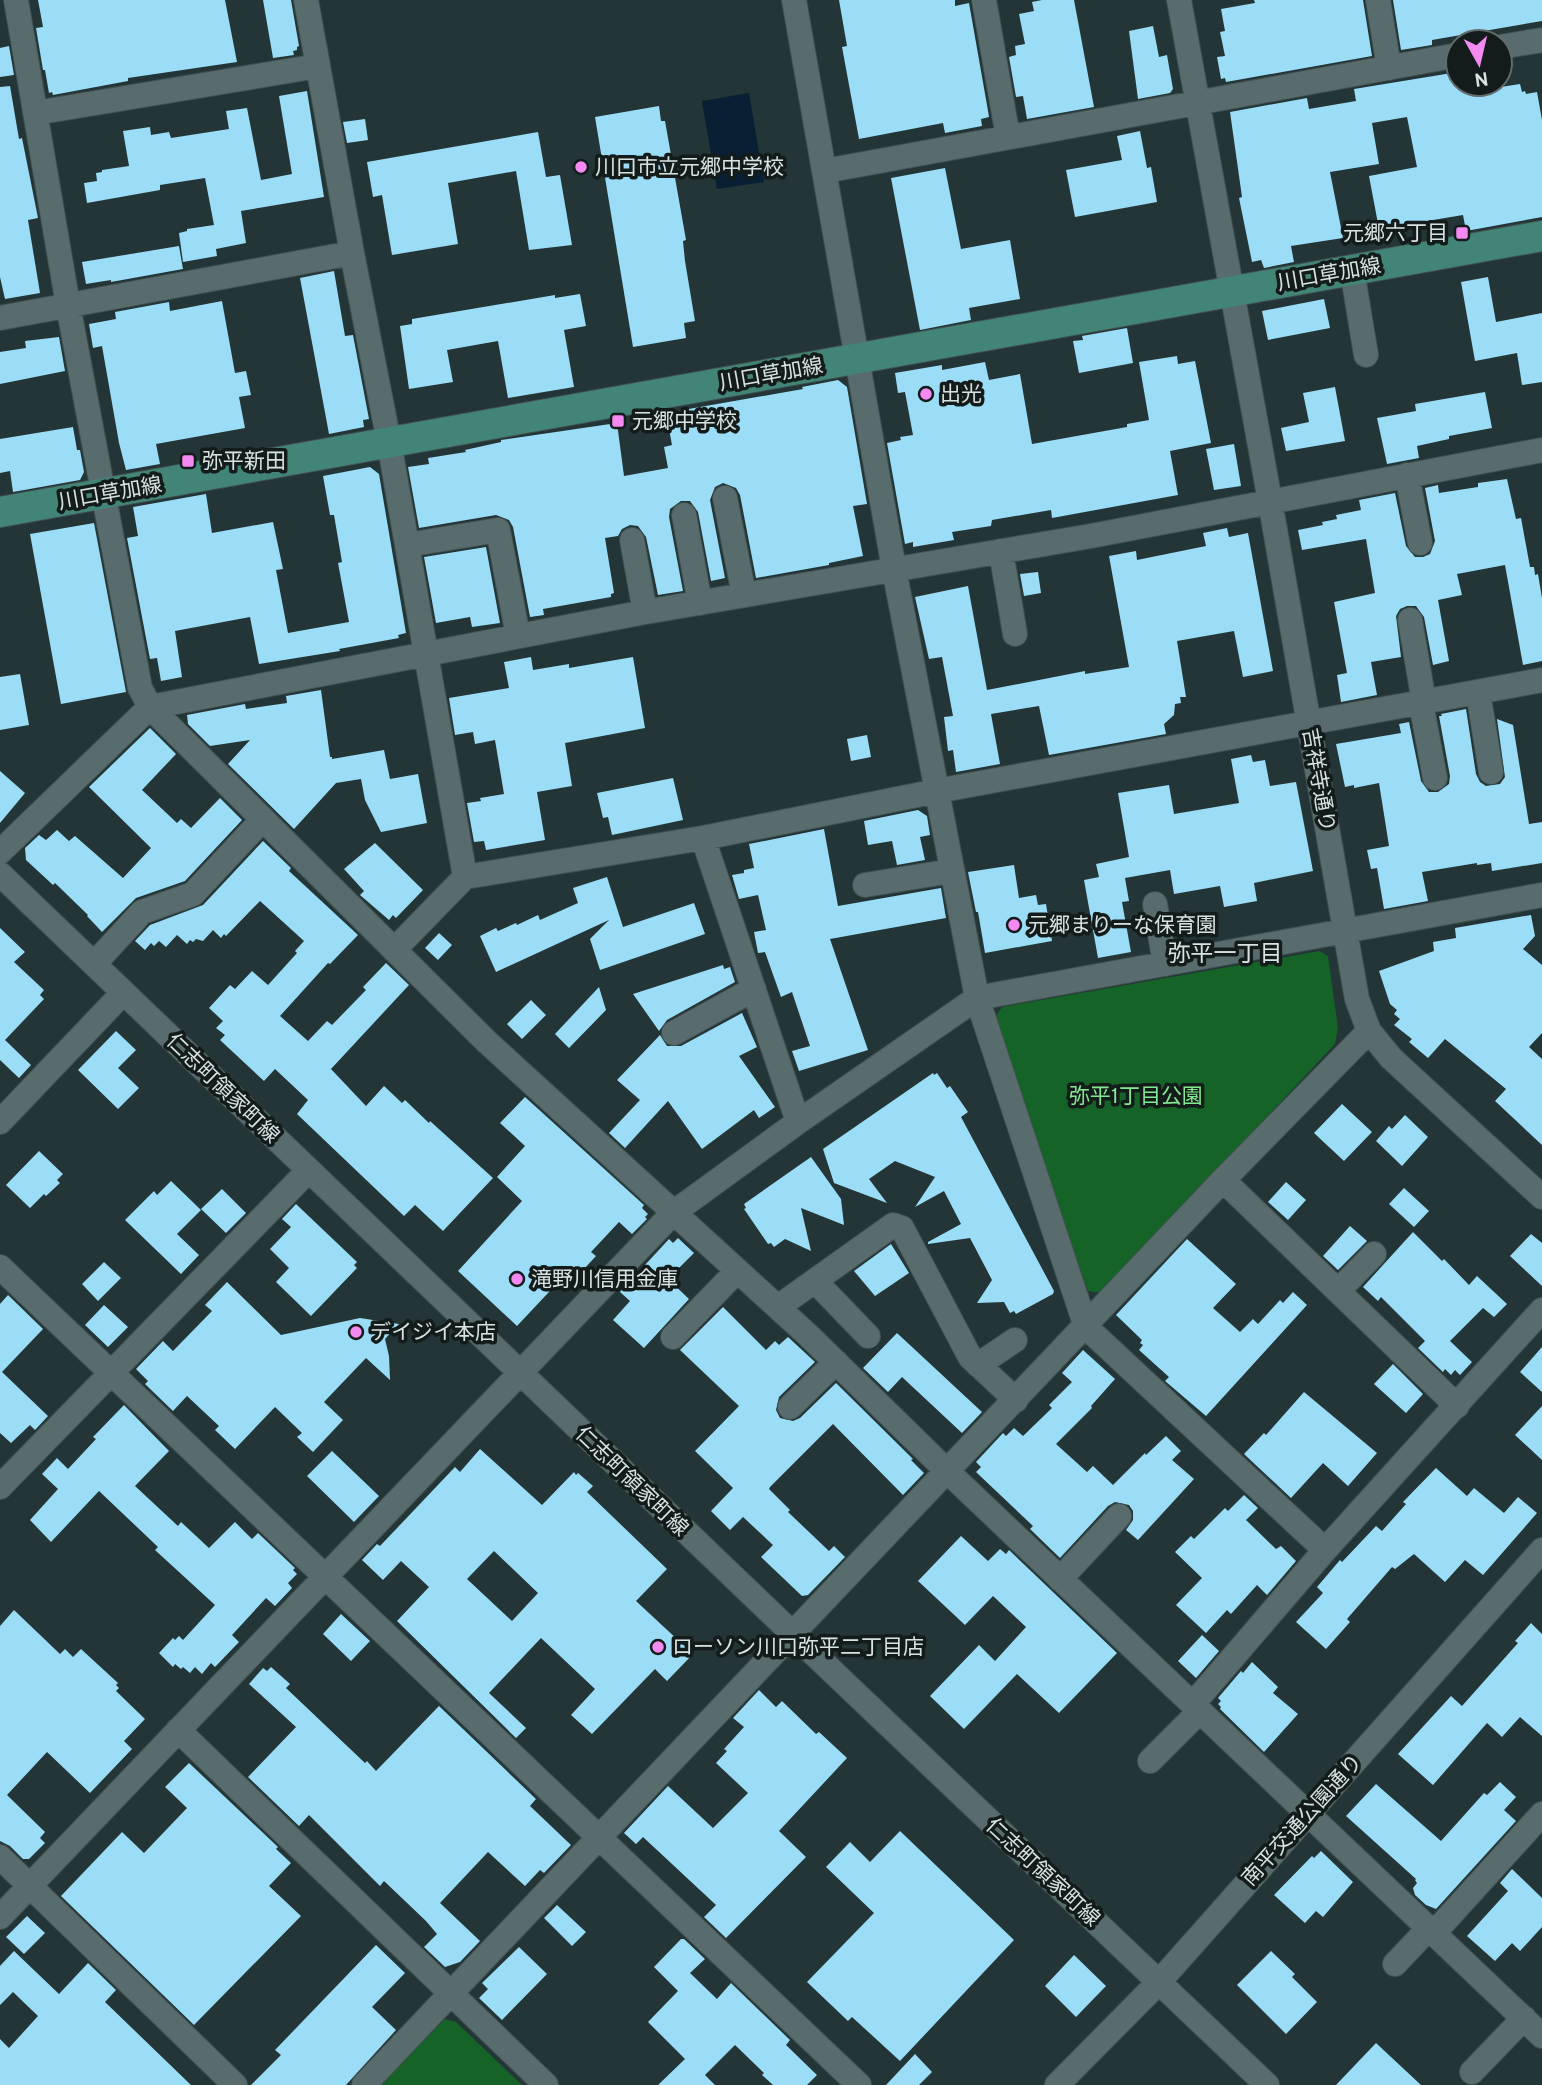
<svg xmlns="http://www.w3.org/2000/svg" width="1542" height="2085" viewBox="0 0 1542 2085" font-family="Overpass,'Noto Sans JP',sans-serif">
  <style>
    .green { fill: #156327 }
    .water { fill: #091f34 }
    .building { fill: #9bddf7; fill-rule: evenodd }
    .lines { fill: none; stroke-linecap: round; stroke-linejoin: round }
    .minor-casing { stroke: #405051; stroke-width: 26 }
    .major-casing { stroke: #405051; stroke-width: 32 }
    .minor { stroke: #586c6d; stroke-width: 24 }
    .major { stroke: #428576; stroke-width: 30 }
    .poi-dot { fill: #f389f1; stroke: #131b1b; stroke-width: 2.5 }
    .labels { text-anchor: middle; stroke-width: 7; stroke-linejoin: round; paint-order: stroke }
    .poi-label { font-size: 21px; fill: #d7e2e3; stroke: #131b1b; text-anchor: start }
    .street-label { font-size: 21px; fill: #d7e2e3; stroke: #131b1b }
    .park-label { font-size: 21px; fill: #83e991; stroke: #131b1b }
    .neighbourhood-label { font-size: 23px; fill: #d7e2e3; stroke: #131b1b }
  </style>
  <rect width="100%" height="100%" fill="#233536"/>
  <path class="green" d="M1319 951 1328 956 1338 1028 1335 1044 1102 1293 1088 1291 992 1022 1002 1007Z
    M445 2019 456 2022 522 2085H380Z"/>
  <path class="water" d="M749 93 764 182 717 189 702 101Z"/>
  <path class="building" d="M38 0H225L237 62 128 78V81L53 95 52 92 49 93 45 70H43L36 28 43 27Z
    M263 0H291L299 46 297 47V50L293 51 294 55 273 58Z
    M839 0H955V6L969 3 987 105 989 117 981 119 982 126 945 133 943 123 859 139 842 47 847 46Z
    M1042 0H1074L1094 107 1027 119 1023 96 1016 97 1009 57 1016 55 1015 46 1025 44 1019 14 1034 11 1032 2Z
    M1254 0H1363L1372 56 1226 82 1225 78 1221 79 1217 57 1225 56 1220 32 1225 31 1221 9 1255 3Z
    M1393 0H1542V21L1432 40V45L1401 50Z
    M1153 26 1159 57 1167 55 1173 89 1170 93 1138 99 1129 31Z
    M9 46 14 75 0 77V48Z
    M1458 72V84H1493L1494 88 1520 84 1522 92 1525 91 1526 94 1537 92 1542 120V217L1466 231 1463 215 1379 229 1369 176 1417 167 1407 117 1372 123 1379 164 1330 172 1343 238 1291 246 1294 262 1264 268 1261 260 1252 262 1239 198 1242 197 1230 112 1307 98 1309 109 1356 101 1354 89Z
    M10 86 19 139 22 138 38 218 28 220 40 293 5 299 0 277V87Z
    M307 91 324 197 241 211 246 243 216 249 217 256 183 262 179 233 187 231V229L214 225 205 178 160 185V190L87 203 84 183 97 181 96 173 102 172V170L129 166 123 131 150 127 151 135 169 132 171 138 229 129 226 111 247 108 261 180 292 174 279 96Z
    M659 106 661 121H665L686 240 683 241 685 261 695 321 684 323 686 338 633 347 595 117Z
    M365 119 368 140 347 143 343 122Z
    M1140 131 1147 168 1151 167 1157 202 1075 217 1066 170 1122 160 1117 136Z
    M538 132 546 177 560 175 572 245 529 250 516 171 448 183 458 244 392 255 382 195 373 197 367 162Z
    M945 168 961 249 1010 240 1020 299 969 308 971 320 920 330 891 178Z
    M179 246 183 269 111 282V280L86 284 82 262Z
    M334 271 345 336 353 335 369 419 363 420 364 427 329 434 300 278Z
    M1488 277 1496 322 1542 313V382L1522 385 1517 353 1475 361 1461 282Z
    M580 294 586 326 564 330 574 387 508 398 498 341 447 350 453 382 409 389 400 326 412 324V319L555 295V298Z
    M1324 299 1330 328 1268 340 1262 311Z
    M222 301 235 373 246 371 251 395 239 397 245 428 156 444 160 464 126 470 119 443 102 346 93 348 89 324 116 319 115 312 169 302 170 311Z
    M1127 328 1133 363 1079 373 1073 341 1083 340 1082 336Z
    M59 337 65 371 0 384V352L26 348 25 341Z
    M1177 356 1178 364 1195 361 1211 443 1170 451 1178 495 1052 518 1051 510 992 520 991 526 952 532 954 540 913 547V542L905 544 887 443 901 440 900 437 913 435 905 392 898 393 895 373 942 365V370L985 362 989 380 1020 374 1032 444 1127 427V424L1149 420 1139 362Z
    M838 380 847 387 867 504 853 506 863 556 829 563V565L756 578 740 495 736 488 723 483 715 487 710 500 725 578 711 581 698 512 690 501H681L670 509 669 517 683 591 658 595 646 537 638 526 630 525 622 529 618 536 605 538 614 593 611 594V597L543 609 544 615 530 617 513 527 509 520 496 515 419 528 408 467 429 464 428 458 466 452 465 450 501 442V440L617 423 624 476 668 468 664 447 672 445 666 413 803 389 802 387Z
    M1335 387 1345 441 1286 451 1281 428 1309 422 1303 393Z
    M1485 392 1492 428 1449 436V439L1417 446 1419 458 1387 464 1377 418 1416 411 1415 404Z
    M73 427 77 450H80L84 472 80 480 13 492 10 471 0 473V439Z
    M1234 444 1241 486 1214 490 1206 449Z
    M370 467 379 474 406 633 398 635 399 638 339 649 340 651 259 664 250 617 175 631 182 677 161 681 157 658 150 659 127 538 138 536 133 507 206 494 212 533 273 522 283 569 276 570 288 633 349 622 338 563 342 562 334 515H330L323 476Z
    M1507 479 1516 519 1521 518 1530 567H1534L1535 575 1538 574 1542 598V661L1523 665 1505 565 1457 574 1462 595 1438 600 1449 661 1433 665 1424 617 1416 606H1407L1400 609 1396 616 1401 657 1371 662 1377 695 1341 702 1337 675 1347 673 1334 602 1375 593 1366 539 1302 550 1298 530 1323 525 1322 522 1337 519 1336 515 1361 510 1359 500 1395 493 1406 546 1415 557H1423L1430 554 1435 541 1425 488 1438 485 1439 493 1478 487V483Z
    M94 523 126 692 61 704 30 534Z
    M1227 528 1229 537 1248 533 1273 671 1243 677 1234 631 1177 641 1186 697H1180L1181 703 1175 704 1174 715 1164 724 1166 734 1049 755 1039 706 991 714 1000 764 956 772 953 750 948 751 944 717 953 716 942 657 929 659 915 597 968 586 987 690 1085 671V674L1129 667 1109 556 1136 551 1137 560 1206 546 1203 533Z
    M486 547 500 623 472 627 470 617 436 623 424 557Z
    M1038 572 1041 593 1024 596 1020 574Z
    M531 657 533 670 569 664V668L633 657 645 728 565 743 572 786 537 792 545 840 486 850 484 841 474 842 467 803 481 801 480 798 504 794 495 740 475 744 473 732 455 735 449 698 509 688 504 662Z
    M20 674 29 725 0 730V677Z
    M321 690 330 757H332V759L384 750 390 779 418 774 427 823 381 832 365 800 361 779 336 783 294 829 228 764 250 740 210 746 188 724 187 715 245 704 246 709 287 703 286 696Z
    M1466 709 1476 774 1480 782 1486 786 1500 784 1505 777 1497 719 1513 725 1529 824 1542 822V863L1492 871 1491 863 1477 865V863L1422 872 1428 901 1384 909 1377 868 1371 869 1367 850 1389 846 1379 783 1354 788V785L1345 787 1336 744 1401 733 1399 724 1409 722 1421 781 1429 792H1438L1449 784 1450 776 1439 716H1442L1441 714Z
    M150 728 176 754 142 790 177 823 181 819 191 828 220 798 242 820 185 881 136 898 102 932 87 916 88 915 55 883 53 885 26 860 25 848 39 835 46 840 57 830 69 841 75 836 123 878 151 848 89 787Z
    M867 735 871 757 851 761 847 739Z
    M1251 755 1253 762 1265 760 1270 786 1296 782 1313 871 1254 883 1257 901 1224 907 1220 886 1174 894 1170 870 1125 878 1129 901 1122 902 1131 952 1098 958 1084 880 1099 877 1096 864 1129 857 1118 793 1169 785 1174 814 1239 803 1231 759Z
    M0 771 25 793 0 823Z
    M673 778 683 820 612 835 608 817 603 818 597 793Z
    M918 810 927 816 930 835 920 837 925 860 897 865 892 841 868 845 864 821Z
    M824 829 838 906 941 888 946 918 830 939 868 1050 799 1071 792 1051 810 1046 792 992 781 997 765 952 758 953 754 932 766 930 758 895 739 899 732 875 744 873V870L754 868 749 844Z
    M263 841 291 868 289 871 358 935 330 964 328 963 280 1016 308 1041 327 1021 332 1025 366 990 363 987 386 963 409 985 331 1069 366 1106 384 1086 402 1103 405 1100 429 1123 430 1121 493 1178 443 1231 415 1205 404 1216 297 1114 308 1100 275 1069 264 1081 220 1040 225 1035 216 1028 223 1021 209 1008 230 985 235 989 252 971 268 985 297 953 295 951 304 941 260 901 226 936 224 934 221 938 213 930 203 941 196 939 193 942 190 940 187 944 177 935 166 947 159 941 154 946 151 943 145 950 135 941 150 925 203 905Z
    M375 843 423 890 396 918 393 915 389 920 360 895 364 891 344 869Z
    M1014 865 1019 898 1036 895 1038 905 1046 904 1052 941 985 953 978 912H976L968 872Z
    M607 877 623 927 694 903 705 934 600 970 590 939 609 920 496 972 480 936 496 928 498 931 516 923 517 925 538 915 540 920 578 903 573 888Z
    M1531 915 1535 936 1523 949 1542 965V1033L1529 1047 1542 1059V1145L1495 1101 1506 1089 1445 1039 1428 1058 1409 1042 1412 1039 1394 1025 1400 1019 1394 1014 1397 1010 1390 1004 1379 971 1434 951 1433 942 1456 938 1455 928Z
    M0 928 25 952 14 962 44 990 40 995 44 999 5 1040 31 1065 19 1078 0 1060Z
    M439 933 452 945 438 960 425 948Z
    M723 965 724 969 730 967 735 982 667 1020 659 1031 633 994Z
    M599 987 606 1010 569 1048 555 1034Z
    M531 1000 546 1015 522 1039 507 1024Z
    M742 1013 757 1047 739 1056 775 1107 759 1118 754 1110 702 1149 668 1101 625 1148 609 1133 640 1100 617 1080 660 1035 667 1046H681Z
    M116 1031 136 1050 118 1068 139 1088 118 1109 78 1070Z
    M933 1073 934 1075 937 1073 947 1088 950 1086 968 1112 961 1117 1054 1291 1053 1294 1016 1314 1014 1311 1010 1313 1004 1302 977 1303 992 1280 970 1238 928 1244V1242L961 1224 944 1191 915 1207 935 1177 895 1161 869 1179 887 1203 834 1183 823 1149Z
    M525 1097 644 1205 642 1208 648 1214 645 1217 647 1219 632 1234 619 1222 591 1252 596 1256 571 1283 564 1276 517 1326 458 1271 522 1201 497 1177 525 1146 500 1123Z
    M1342 1104 1372 1132 1344 1161 1314 1133Z
    M1405 1115 1428 1137 1402 1166 1376 1141 1389 1126 1392 1129Z
    M39 1151 63 1174 57 1180 60 1183 46 1196 44 1194 30 1208 6 1185Z
    M811 1157 841 1199 844 1225 801 1208 811 1251 785 1239 774 1247 771 1243 768 1244 744 1209 746 1208 744 1204Z
    M171 1181 201 1210 177 1234 199 1255 181 1274 125 1220 154 1191 157 1195Z
    M1286 1182 1306 1200 1288 1220 1268 1202Z
    M1404 1188 1429 1211 1414 1227 1389 1204Z
    M222 1189 246 1213 226 1233 201 1209Z
    M296 1204 357 1262 354 1265 357 1268 311 1316 276 1282 289 1268 270 1249 291 1227 282 1219Z
    M1350 1226 1367 1241 1338 1270 1323 1256Z
    M1413 1232 1442 1261 1444 1259 1469 1285 1477 1276 1507 1304 1494 1317 1483 1308 1450 1341 1472 1362 1460 1375 1455 1370 1451 1375 1445 1369 1443 1372 1418 1348 1425 1341 1381 1297 1378 1301 1363 1287Z
    M1531 1234 1542 1243V1286L1510 1256Z
    M678 1238 694 1253 668 1279 689 1299 644 1348 613 1320 630 1301 620 1292 669 1239 673 1243Z
    M1187 1239 1236 1284 1213 1308 1240 1332 1253 1319 1258 1324 1280 1300 1283 1303 1293 1292 1307 1305 1206 1416 1165 1381 1169 1377 1139 1350 1143 1345 1140 1343 1142 1340 1116 1315Z
    M891 1244 909 1273 875 1296 854 1271Z
    M104 1262 121 1278 98 1301 82 1284Z
    M227 1282 281 1335 360 1318 399 1324 385 1339 389 1356 390 1380 366 1358 324 1402 343 1420 313 1452 297 1437 302 1433 275 1407 235 1449 215 1430 219 1426 187 1396 173 1411 145 1384 148 1381 136 1369 163 1341 173 1351 212 1311 205 1305Z
    M8 1295 43 1329 2 1372 48 1416 35 1430 30 1425 11 1443 0 1433V1304Z
    M104 1305 128 1327 108 1347 85 1325Z
    M723 1307 766 1350 775 1341 779 1345 788 1337 815 1362 779 1397 776 1410 780 1418 793 1421 800 1418 836 1383 913 1459 911 1460 924 1473 903 1495 833 1424 770 1487 769 1489 790 1510 788 1512 829 1551 834 1546 845 1557 808 1595 802 1596 761 1557 773 1545 743 1517 730 1530 711 1511 733 1488 695 1451 739 1406 680 1350Z
    M897 1333 982 1412 962 1433 902 1377 888 1392 863 1368Z
    M1542 1347V1392L1520 1372Z
    M1083 1350 1115 1379 1091 1406 1092 1408 1056 1444 1087 1472 1093 1466 1113 1485 1145 1453 1146 1455 1166 1436 1181 1451 1172 1460 1194 1479 1138 1540 1126 1530 1133 1520V1511L1129 1505 1115 1502 1108 1506 1060 1558 1030 1529 1033 1526 976 1472 981 1467 976 1462 1003 1433 1006 1436 1014 1428 1023 1436 1052 1408 1049 1405 1072 1382 1062 1373Z
    M1393 1364 1423 1394 1406 1413 1374 1384Z
    M1304 1392 1377 1453 1348 1486 1323 1463 1291 1498 1244 1454 1264 1433 1266 1435Z
    M124 1405 169 1451 135 1486 178 1526 181 1522 209 1548 235 1522 252 1539 258 1533 295 1568 293 1570 297 1574 288 1583 292 1588 275 1606 266 1598 232 1635 239 1642 215 1667 211 1663 202 1674 195 1667 190 1673 183 1667 181 1669 175 1664 173 1667 159 1653 173 1638 175 1640 179 1636 183 1640 215 1605 155 1550 158 1547 99 1491 51 1542 30 1520 58 1489 42 1474 57 1458 68 1469 96 1439 93 1437Z
    M1542 1406V1460L1515 1435Z
    M480 1449 542 1505 574 1472 576 1475 578 1473 593 1486 587 1492 667 1569 636 1601 693 1654 667 1681 655 1669 592 1734 571 1715 595 1689 541 1638 489 1693 526 1728 516 1738 397 1621 429 1587 401 1561 383 1580 362 1560 377 1544 380 1546 455 1467 460 1472ZM494 1551 538 1593 512 1621 467 1579Z
    M332 1451 379 1496 354 1522 307 1476Z
    M1436 1468 1467 1496 1474 1488 1504 1513 1518 1497 1537 1513 1483 1575 1465 1560 1445 1582 1414 1554 1395 1569 1392 1567 1347 1619 1350 1622 1326 1649 1296 1622 1323 1593 1317 1587 1340 1560 1342 1562 1376 1526 1382 1531 1406 1504 1403 1502Z
    M1244 1495 1258 1508 1246 1520 1276 1549 1281 1546 1296 1561 1267 1595 1257 1585 1231 1614 1227 1610 1206 1633 1176 1605 1202 1578 1175 1552 1191 1536 1194 1539 1225 1508 1228 1511Z
    M961 1536 988 1561 1000 1549 1006 1554 1009 1550 1117 1653 1059 1713 1017 1674 964 1729 930 1696 979 1645 995 1661 1026 1627 993 1596 965 1625 918 1581Z
    M14 1610 60 1654 65 1649 73 1657 81 1649 118 1683 116 1685 119 1688 116 1691 145 1719 124 1741 132 1749 90 1793 47 1752 7 1795 45 1832 40 1838 45 1843 29 1859H23L10 1846 0 1841V1626Z
    M341 1614 370 1641 351 1661 323 1634Z
    M1531 1623 1542 1634V1736L1520 1717 1502 1737 1487 1723 1433 1785 1398 1754 1451 1696 1462 1706 1518 1643 1515 1641Z
    M1202 1635 1219 1651 1196 1678 1178 1661Z
    M1252 1662 1278 1687 1273 1693 1298 1714 1264 1752 1220 1709 1221 1707 1218 1704 1221 1701 1218 1698 1241 1671 1243 1673Z
    M271 1667 290 1684 286 1688 365 1763 367 1761 376 1771 439 1706 536 1799 530 1806 571 1845 544 1873 540 1870 525 1886 488 1852 440 1903 480 1941 460 1962 445 1967 424 1947 437 1934 426 1921 384 1881 380 1886 309 1815 299 1826 248 1777 296 1727 249 1684 263 1668 267 1671Z
    M759 1690 776 1707 782 1701 816 1734 819 1732 847 1758 779 1831 806 1857 726 1938 704 1917 716 1905 643 1837 636 1844 624 1833 668 1786 713 1828 748 1793 716 1763 727 1751 724 1749 744 1727 733 1718Z
    M189 1763 278 1847 276 1849 291 1863 269 1886 301 1916 194 2025 61 1896 122 1832 144 1853 187 1808 165 1787Z
    M1500 1782 1516 1797 1504 1810 1516 1821 1436 1909 1426 1905 1415 1895 1413 1888 1417 1883 1415 1880 1416 1879 1346 1816 1376 1784 1441 1841 1484 1793 1487 1795Z
    M900 1831 1014 1940 900 2061 852 2017 848 2021 807 1982 874 1913 826 1867 850 1842 870 1862Z
    M1321 1851 1353 1882 1323 1917 1316 1911 1305 1923 1274 1895 1312 1856 1314 1858Z
    M1512 1869 1542 1898V1927L1520 1951 1512 1943 1495 1961 1467 1936 1508 1891 1500 1883Z
    M557 1905 586 1932 572 1946 544 1918Z
    M27 1916 45 1933 24 1954 6 1937Z
    M681 1939H684L705 1959 690 1973 717 1999 731 1983 790 2040 786 2045 817 2075 807 2085H773L762 2075 764 2073 735 2045 705 2075 715 2085H658L685 2059 648 2022 678 1991 654 1967Z
    M376 1945 405 1973 372 2007 396 2030 346 2085H251L281 2055 275 2050Z
    M519 1947 547 1974 502 2020 479 1998 488 1989 482 1983Z
    M14 1951 59 1994 88 1963 116 1990 105 2002 191 2085H0V2039L9 2048 38 2016 13 1992 0 2005V1966Z
    M1271 1951 1295 1974 1292 1977 1317 2002 1286 2034 1237 1985Z
    M1074 1955 1106 1986 1076 2017 1045 1986Z
    M1376 2043 1421 2085H1336Z
    M915 2054 932 2072 919 2085H886Z"/>
  <g class="lines">
    <g class="minor-casing">
      <path id="minor" d="M16 0 68 305 140 688 150 707 487 1042 808 1335 948 1472 1542 2036
        M306 0 352 253 389 442 465 877
        M794 0 894 569 977 998 1086 1327 1325 1550
        M984 0 1008 137
        M1179 0 1270 501 1357 999 1369 1031 1391 1058 1542 1197
        M1378 0 1389 68
        M1500 47 1542 40
        M35 113 318 66
        M825 171 1458 55
        M1352 270 1366 355
        M0 318 352 253
        M1407 475 1420 543
        M725 498 744 595
        M684 515 700 603
        M632 540 645 612
        M407 545 498 530 518 636
        M1001 551 1015 634
        M1410 620 1424 702
        M1478 692 1491 772
        M1421 703 1435 778
        M703 838 798 1122
        M0 852 150 707 645 612 1091 536 1542 450
        M0 874 792 1633 1267 2085
        M865 885 952 871
        M1155 904 1165 964
        M394 950 465 877 703 838 937 791 1542 680
        M94 964 142 912 193 894 263 819
        M674 1033 754 989
        M0 1122 123 993
        M1223 1180 1457 1406
        M0 1267 859 2085
        M815 1281 868 1336
        M1338 1291 1374 1254
        M778 1307 893 1225 902 1228 970 1357 1016 1400
        M673 1337 737 1271
        M978 1365 1015 1340
        M790 1407 836 1362
        M0 1487 308 1171
        M1060 1579 1119 1516
        M1193 1704 1325 1550 1542 1310
        M178 1730 546 2085
        M1150 1761 1200 1711
        M0 1857 235 2085
        M0 1917 673 1213 798 1122 977 998 1542 895
        M1435 1932 1542 1814
        M1395 1964 1430 1927
        M1472 2072 1524 2018
        M364 2085 1223 1180 1369 1031
        M1057 2085 1159 1982 1542 1550"/>
    </g>
    <g class="major-casing">
      <path id="major" d="M0 512 1542 236"/>
    </g>
    <use href="#minor" class="minor"/>
    <use href="#major" class="major"/>
  </g>
  <g class="poi-dot">
    <circle cx="581" cy="167" r="7"/>
    <rect x="1455" y="226" width="14" height="14" rx="3.5"/>
    <circle cx="926" cy="394" r="7"/>
    <rect x="611" y="414" width="14" height="14" rx="3.5"/>
    <rect x="181" y="454" width="14" height="14" rx="3.5"/>
    <circle cx="1014" cy="925" r="7"/>
    <circle cx="517" cy="1279" r="7"/>
    <circle cx="356" cy="1332" r="7"/>
    <circle cx="658" cy="1647" r="7"/>
  </g>
  <g class="labels">
    <g class="poi-label">
      <text x="595" y="174">川口市立元郷中学校</text>
      <text x="1448" y="240" text-anchor="end">元郷六丁目</text>
      <text x="940" y="401">出光</text>
      <text x="632" y="428">元郷中学校</text>
      <text x="202" y="468">弥平新田</text>
      <text x="1028" y="932">元郷まりーな保育園</text>
      <text x="531" y="1286">滝野川信用金庫</text>
      <text x="370" y="1339">デイジイ本店</text>
      <text x="672" y="1654">ローソン川口弥平二丁目店</text>
    </g>
    <g class="street-label">
      <text transform="translate(1329 274) rotate(-10)" y="7">川口草加線</text>
      <text transform="translate(771 374) rotate(-10)" y="7">川口草加線</text>
      <text transform="translate(110 493) rotate(-10)" y="7">川口草加線</text>
      <text transform="translate(1319 780) rotate(80)" y="7">吉祥寺通り</text>
      <text transform="translate(223 1088) rotate(44)" y="7">仁志町領家町線</text>
      <text transform="translate(632 1481) rotate(44)" y="7">仁志町領家町線</text>
      <text transform="translate(1302 1820) rotate(-48)" y="7">南平交通公園通り</text>
      <text transform="translate(1043 1872) rotate(43)" y="7">仁志町領家町線</text>
    </g>
    <g class="park-label">
      <text x="1136" y="1103">弥平1丁目公園</text>
    </g>
    <g class="neighbourhood-label">
      <text x="1225" y="961">弥平一丁目</text>
    </g>
  </g>
  <g transform="translate(1479 63) rotate(172)"><circle r="33" fill="#131b1b" stroke="#616b6b" stroke-width="2"/>
  <path d="M0-5L12 26L0 18L-12 26Z" fill="#f389f1"/>
  <text y="-10" font-size="19" font-weight="bold" text-anchor="middle" fill="#d7e2e3">N</text>
  </g>
</svg>
